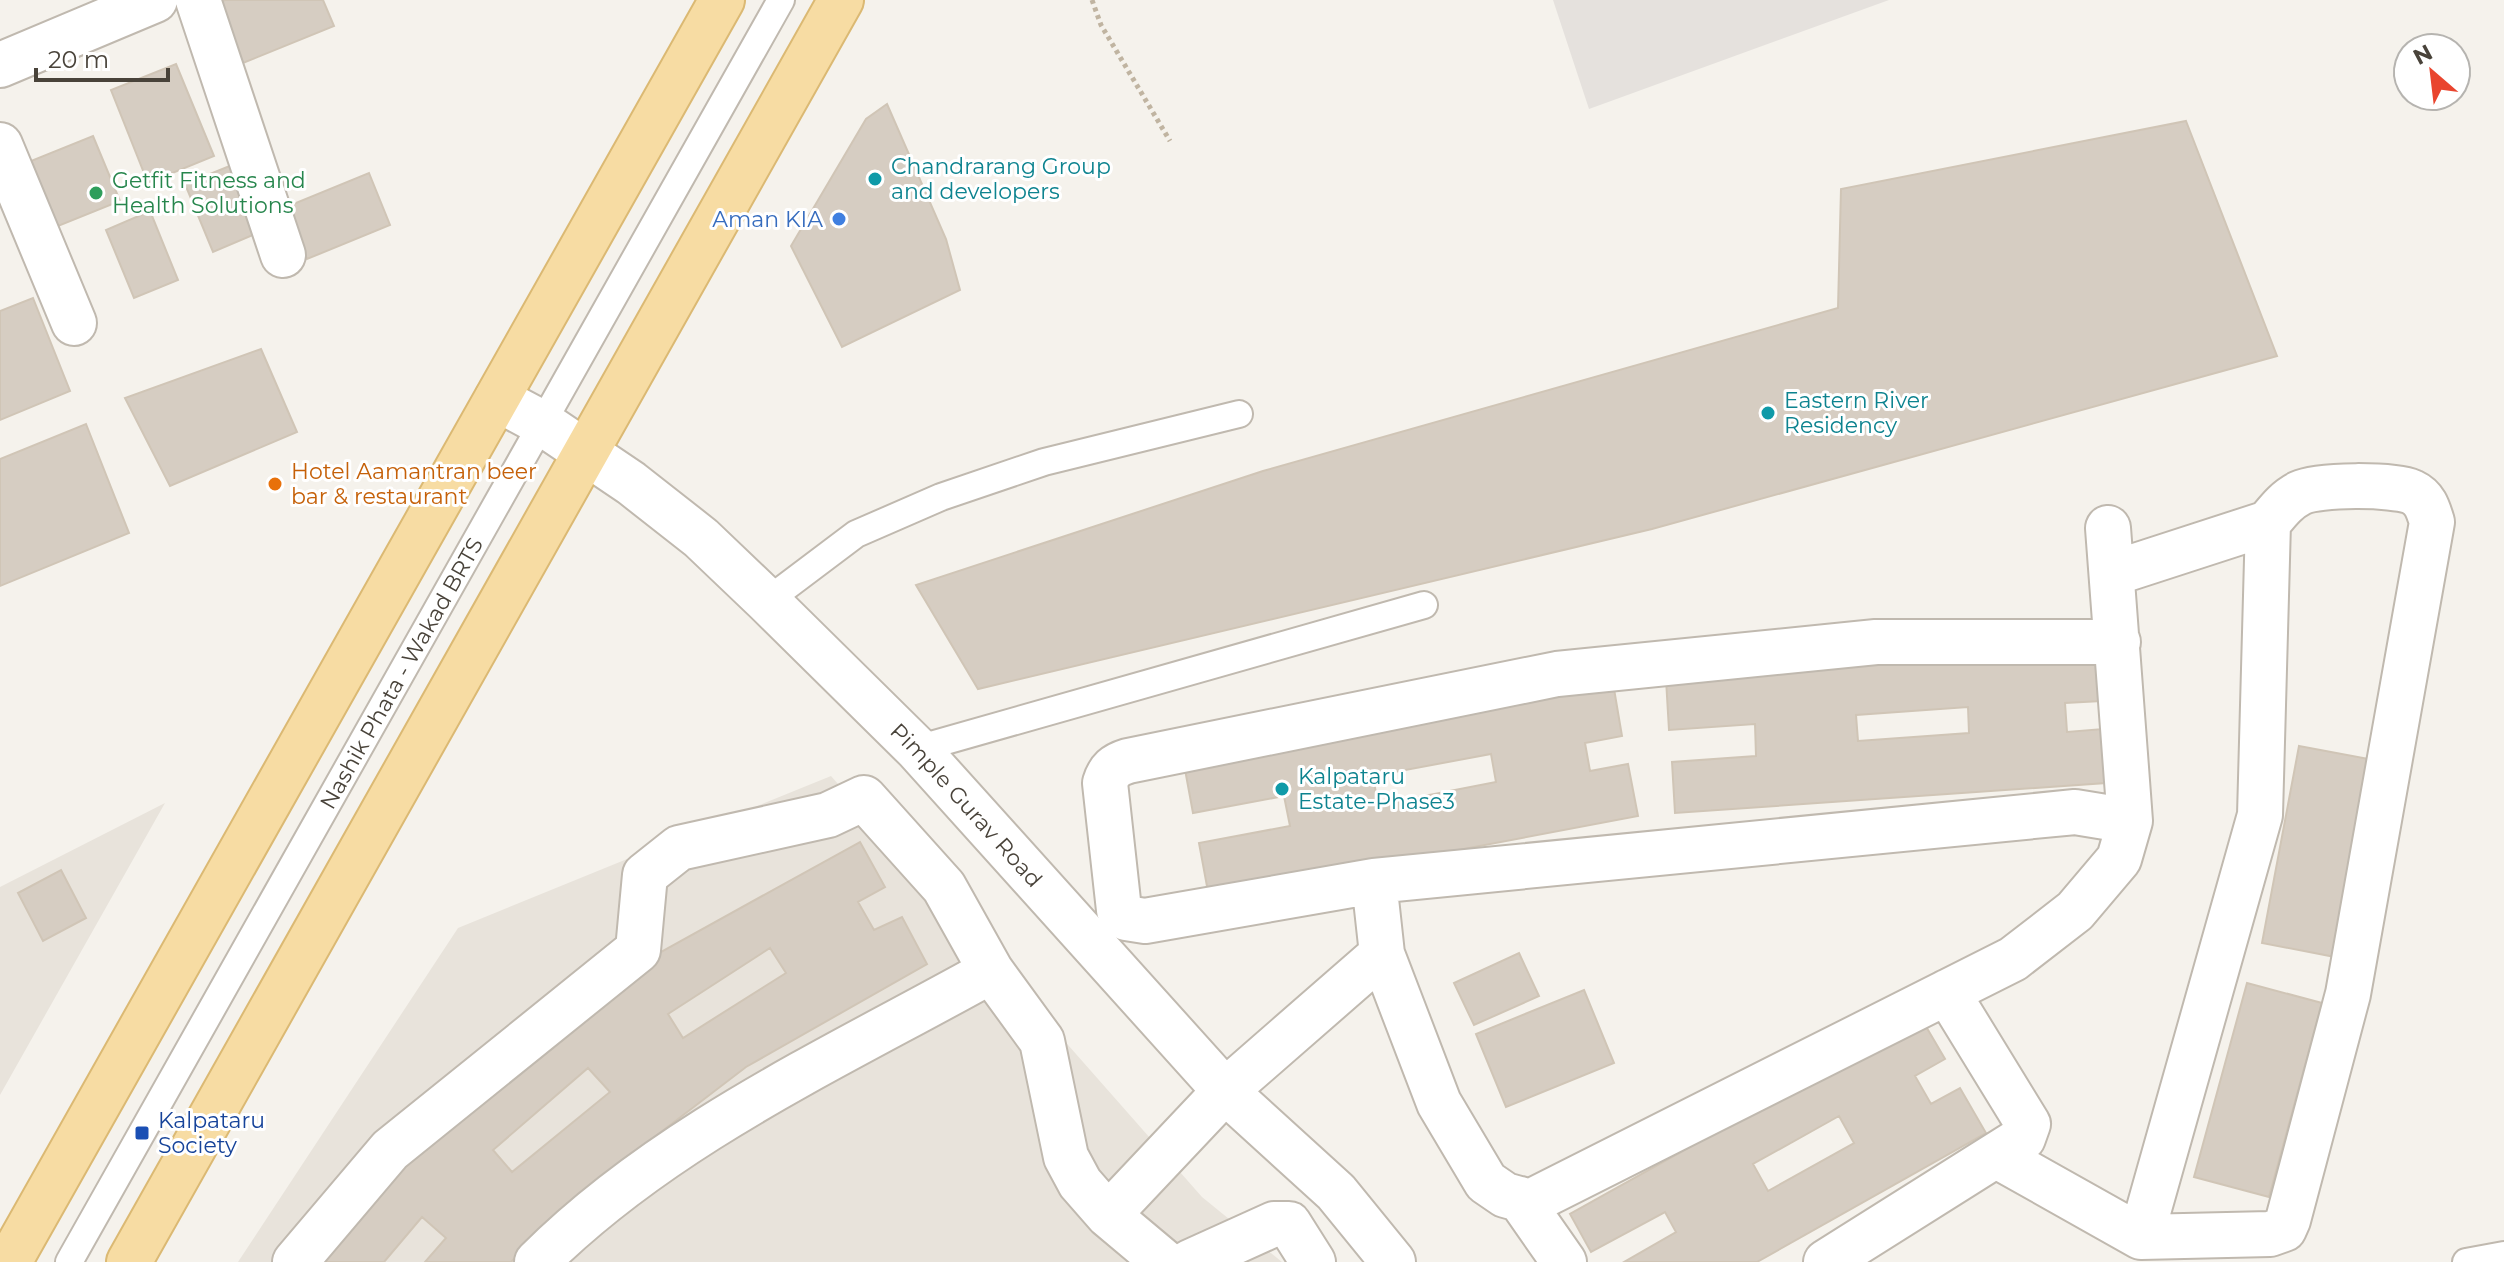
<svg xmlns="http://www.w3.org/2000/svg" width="2504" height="1262" viewBox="0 0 2504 1262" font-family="Montserrat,sans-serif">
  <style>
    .residential { fill: #e8e3db }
    .industrial { fill: #e5e1dd }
    .building { fill: #d6cdc2; stroke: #d0c5b6; stroke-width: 2; fill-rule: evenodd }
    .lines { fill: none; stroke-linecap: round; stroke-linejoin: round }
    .service-casing { stroke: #c0b9af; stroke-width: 30 }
    .minor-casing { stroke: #c0b9af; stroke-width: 48 }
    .tertiary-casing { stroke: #c0b9af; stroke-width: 48 }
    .primary-casing { stroke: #dbb973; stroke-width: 48 }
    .path { stroke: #c0b4a1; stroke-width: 5; stroke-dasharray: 4 4; stroke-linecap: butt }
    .service { stroke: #fff; stroke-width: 26 }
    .minor { stroke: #fff; stroke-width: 44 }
    .tertiary { stroke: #fff; stroke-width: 44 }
    .primary { stroke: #f7dca3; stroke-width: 44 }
    .culture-dot { fill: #0f9aa8; stroke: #fff; stroke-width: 3 }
    .leisure-dot { fill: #2e9e5b; stroke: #fff; stroke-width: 3 }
    .shop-dot { fill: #3f7fe0; stroke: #fff; stroke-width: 3 }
    .food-dot { fill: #e8710a; stroke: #fff; stroke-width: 3 }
    .transit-dot { fill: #1a4fb4; stroke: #fff; stroke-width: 3 }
    .labels { text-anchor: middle; stroke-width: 6; stroke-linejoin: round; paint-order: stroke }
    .culture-label { font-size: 22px; fill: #0d838f; stroke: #fff; text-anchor: start }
    .leisure-label { font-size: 22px; fill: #27864d; stroke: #fff; text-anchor: start }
    .shop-label { font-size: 22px; fill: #366cbe; stroke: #fff; text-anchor: end }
    .food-label { font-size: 22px; fill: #c56008; stroke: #fff; text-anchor: start }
    .street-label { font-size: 22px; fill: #49433a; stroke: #fff }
    .transit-label { font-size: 22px; fill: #164399; stroke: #fff; text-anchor: start }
  </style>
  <rect width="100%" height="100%" fill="#f5f2ec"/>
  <path class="residential" d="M831 776 1202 1197 1282 1262H238L458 928Z
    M165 803 0 1095V887Z"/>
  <path class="industrial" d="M1553 0H1889L1589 109Z"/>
  <path class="building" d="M225 0H323L334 26 243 63 218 3Z
    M176 64 214 156 148 183 111 90Z
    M887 104 946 239 960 290 842 347 791 246 866 119Z
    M2186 121 2277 356 1652 529 978 689 916 585 1263 471 1838 308 1841 189Z
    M93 136 120 201 58 226 31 161Z
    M232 165 260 232 213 252 185 184Z
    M369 173 390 225 307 259 286 207Z
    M150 211 178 280 134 298 106 230Z
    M33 298 70 391 0 420V311Z
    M261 349 297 432 170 486 125 398Z
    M86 424 129 533 0 586V459Z
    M2097 649 2101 701 2065 703 2067 732 2103 729 2106 783 1675 813 1672 762 1756 756 1755 724 1669 730 1666 679ZM1968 707 1969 733 1858 741 1856 715Z
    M1613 683 1622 736 1585 743 1590 771 1628 764 1638 816 1209 897 1199 843 1290 826 1284 796 1193 813 1184 764ZM1491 754 1496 782 1378 805 1373 776Z
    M2299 746 2374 760 2335 957 2262 943Z
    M860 842 885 887 858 902 874 930 902 917 927 964 746 1067 580 1194 511 1262H425L446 1238 422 1217 384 1262H308L471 1094 659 953ZM770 948 786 973 683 1038 668 1014ZM588 1068 610 1092 512 1172 493 1150Z
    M61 870 86 918 43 941 18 893Z
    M1519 953 1539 996 1474 1025 1454 983Z
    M2247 983 2322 1003 2269 1197 2194 1177Z
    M1584 990 1614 1063 1506 1107 1476 1034Z
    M1921 1018 1945 1059 1915 1076 1931 1104 1960 1088 1986 1133 1757 1262H1624L1676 1232 1665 1212 1591 1252 1570 1214ZM1839 1116 1854 1143 1768 1191 1753 1164Z"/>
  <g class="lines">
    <g class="service-casing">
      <g id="service">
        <path d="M767 601 856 534 941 497 1044 462 1239 414"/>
        <path d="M917 749 1424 605"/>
        <path id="s1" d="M69 1262 781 0"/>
        <path d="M2466 1262 2504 1255"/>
      </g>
    </g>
    <g class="minor-casing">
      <path id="minor" d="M198 0 283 255
        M0 65 155 0
        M0 145 74 323
        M2108 528 2130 821
        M2114 573 2268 523 2260 815 2141 1237
        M1374 881 1145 921 1126 918 1119 910 1105 783C1109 770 1115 765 1128 761L1557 674 1876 642H2118
        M1997 1156 2141 1237 2270 1234 2284 1229 2288 1220 2348 994 2432 522C2428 509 2425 498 2412 492 2393 484 2318 484 2300 493 2286 500 2278 511 2268 523
        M1520 1199 1564 1262
        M1108 1215 1225 1091 1382 954 1439 1103 1486 1182 1505 1195 1530 1202 2013 959 2075 911 2119 859 2130 821 2075 812 1374 881 1382 954
        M295 1262 390 1150 638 950 645 875 679 848 828 815 864 798 944 887 991 971 1042 1041 1066 1157 1080 1183 1108 1215 1164 1262
        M537 1262C664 1135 835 1058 991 971
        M1190 1262 1274 1224H1289L1313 1262
        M1826 1262 2023 1138 2028 1124 1947 992"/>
    </g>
    <g class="tertiary-casing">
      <g id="tertiary">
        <path id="s2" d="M497 399 542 423 631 483 701 538 767 601 917 749 1225 1091 1336 1192 1393 1262"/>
      </g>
    </g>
    <g class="primary-casing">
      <path id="primary" d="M9 1262 722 0
        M129 1262 841 0"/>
    </g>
    <path class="path" d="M1092 0 1101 25 1170 141"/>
    <use href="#service" class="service"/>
    <use href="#minor" class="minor"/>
    <use href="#tertiary" class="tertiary"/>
    <use href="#primary" class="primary"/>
  </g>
  <g class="culture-dot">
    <circle cx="875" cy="179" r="8"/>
    <circle cx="1768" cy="413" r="8"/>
    <circle cx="1282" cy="789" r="8"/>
  </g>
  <circle class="leisure-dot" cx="96" cy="193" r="8"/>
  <circle class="shop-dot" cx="839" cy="219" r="8"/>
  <circle class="food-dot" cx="275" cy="484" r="8"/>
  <rect class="transit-dot" x="134" y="1125" width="16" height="16" rx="4"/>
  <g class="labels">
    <g class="culture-label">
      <text x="891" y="174">Chandrarang Group<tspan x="891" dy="25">and developers</tspan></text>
      <text x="1784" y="408">Eastern River<tspan x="1784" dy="25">Residency</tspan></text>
      <text x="1298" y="784">Kalpataru<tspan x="1298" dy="25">Estate-Phase3</tspan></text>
    </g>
    <g class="leisure-label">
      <text x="112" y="188">Getfit Fitness and<tspan x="112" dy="25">Health Solutions</tspan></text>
    </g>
    <g class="shop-label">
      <text x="823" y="227">Aman KIA</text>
    </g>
    <g class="food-label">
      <text x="291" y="479">Hotel Aamantran beer<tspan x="291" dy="25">bar &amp; restaurant</tspan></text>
    </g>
    <g class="street-label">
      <text dy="8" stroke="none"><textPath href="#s1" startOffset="676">Nashik Phata - Wakad BRTS</textPath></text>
      <text dy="8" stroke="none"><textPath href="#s2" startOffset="624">Pimple Gurav Road</textPath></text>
    </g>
    <g class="transit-label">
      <text x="158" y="1128">Kalpataru<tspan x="158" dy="25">Society</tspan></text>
    </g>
  </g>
  <g transform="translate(2432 72) rotate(332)"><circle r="38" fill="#ffffff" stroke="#b6b4b0" stroke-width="2"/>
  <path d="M0-6L14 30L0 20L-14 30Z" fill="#e9452e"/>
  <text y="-12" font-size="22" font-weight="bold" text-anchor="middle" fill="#49433a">N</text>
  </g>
  <path d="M36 68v12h132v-12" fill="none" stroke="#49433a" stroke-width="4"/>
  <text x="48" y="68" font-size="24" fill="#49433a" stroke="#ffffff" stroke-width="6" paint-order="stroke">20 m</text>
</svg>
